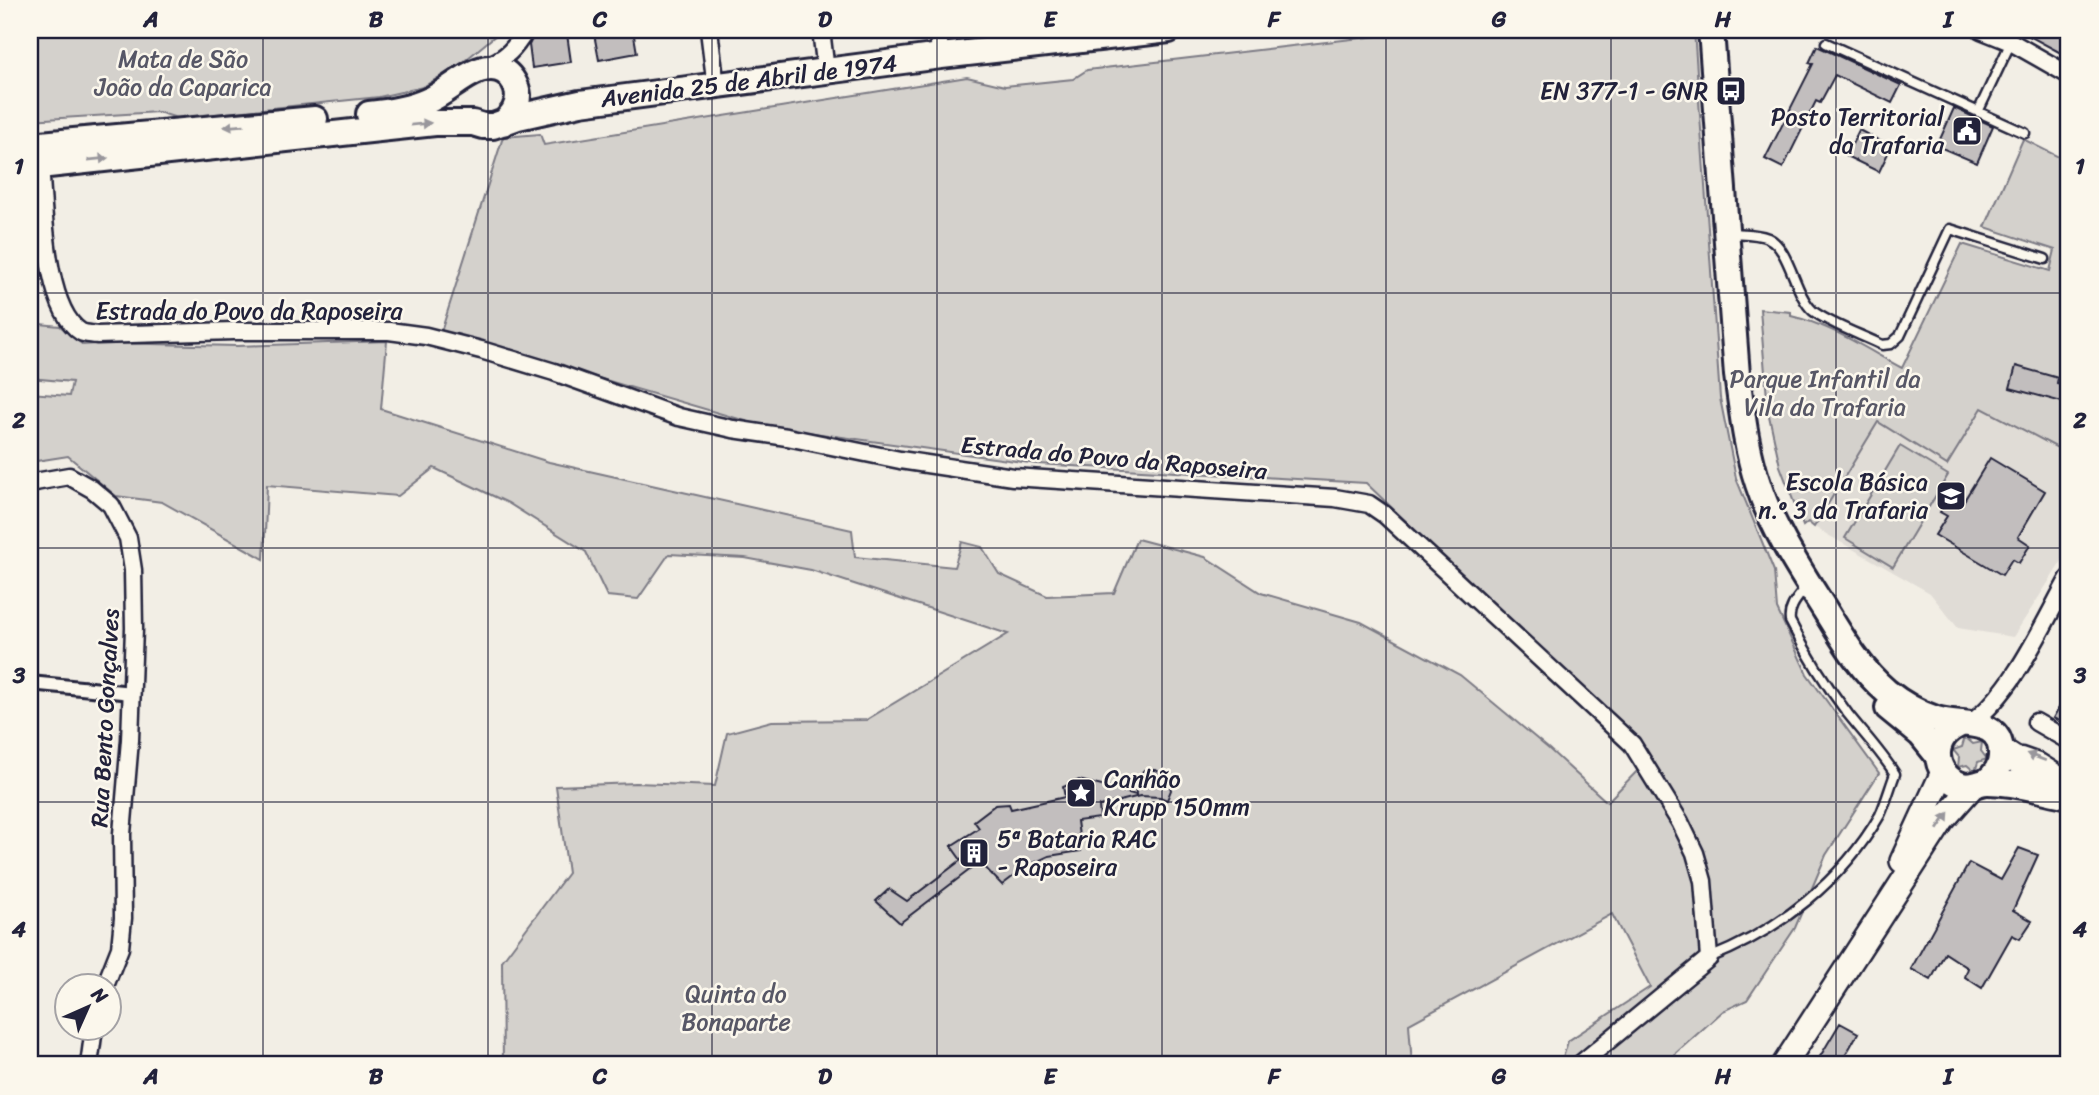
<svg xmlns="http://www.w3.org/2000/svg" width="2099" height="1095" viewBox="0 0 2099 1095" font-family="Sriracha,sans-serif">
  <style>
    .built { fill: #e0dcd6 }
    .green { fill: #d4d1cc; stroke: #7b7a84; stroke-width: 2 }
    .building { fill: #c2bebe; stroke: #22223b; stroke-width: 2 }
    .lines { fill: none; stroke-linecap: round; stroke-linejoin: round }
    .service-casing { stroke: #22223b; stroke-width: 13 }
    .pedestrian-casing { stroke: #22223b; stroke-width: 18 }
    .minor-casing { stroke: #22223b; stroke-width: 21 }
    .secondary-casing { stroke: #22223b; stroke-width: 28 }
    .primary-casing { stroke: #22223b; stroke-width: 30 }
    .service { stroke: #fbf7ec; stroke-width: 8 }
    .pedestrian { stroke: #fbf7ec; stroke-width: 12 }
    .minor { stroke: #fbf7ec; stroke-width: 16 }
    .secondary { stroke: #fbf7ec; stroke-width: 23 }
    .primary { stroke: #fbf7ec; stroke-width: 24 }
    .oneway { fill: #99979c }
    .grid { fill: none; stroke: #22223b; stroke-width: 2; stroke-opacity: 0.55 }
    .labels { text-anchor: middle; stroke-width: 5; stroke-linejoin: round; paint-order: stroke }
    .park-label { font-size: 24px; fill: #575766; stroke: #fbf7ec }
    .street-label { font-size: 24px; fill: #22223b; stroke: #fbf7ec }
    .poi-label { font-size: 24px; fill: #22223b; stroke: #fbf7ec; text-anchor: end }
    .neatline { fill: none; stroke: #22223b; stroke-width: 2.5 }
    .grid-label { font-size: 23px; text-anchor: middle; font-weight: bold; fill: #22223b }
  </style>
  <rect width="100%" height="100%" fill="#f2eee5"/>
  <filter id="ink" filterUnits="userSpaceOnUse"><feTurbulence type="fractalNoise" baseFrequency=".0143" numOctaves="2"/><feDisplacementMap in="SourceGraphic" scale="14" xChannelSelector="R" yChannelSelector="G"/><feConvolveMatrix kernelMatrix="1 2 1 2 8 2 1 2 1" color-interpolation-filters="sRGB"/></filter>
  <g filter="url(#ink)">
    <path class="built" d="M1982 408 2069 454V550L2013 637 1958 628 1930 593 1814 527 1878 422Z"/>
    <path class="green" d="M30 30H502L462 63 423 87 379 97 177 118 158 112 30 120Z
      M1429 30H1694L1720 398 1736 478 1774 571 1777 609 1807 674 1879 773 1826 855 1795 928 1747 1000 1723 1011 1676 1053 1672 1065H1561L1568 1041 1650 987 1612 914 1409 1024 1412 1065H503L502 961 568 873 556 786 636 783 715 786 727 733 772 721 866 720 1008 634 811 570 745 558 669 554 638 599 607 596 586 552 508 503 434 468 398 496 267 485 264 559 162 502 116 496 68 456 30 462V393L69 396 72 382 30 378V323L60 326 83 345 109 343 237 346 387 341 381 409 549 462 852 530 855 557 954 567 962 542 982 547 999 574 1047 596 1114 593 1137 539 1205 557 1261 593 1361 622 1460 675 1549 749 1607 802 1646 762 1649 754 1366 483 1037 464 763 426 441 332 503 137 540 134 544 145 967 77 1005 86 1073 79 1087 70Z
      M2023 139 2069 162V454L1982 408 1947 465 1878 422 1814 527 1808 522 1803 526 1780 466 1768 411 1760 309 1791 312V316C1831 325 1866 349 1902 368L1962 244 2050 271 2055 250 1985 227Z
      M1900 446 1948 475 1893 567 1845 538Z
      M1965 737 1973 744 1982 742 1981 751 1987 759 1978 762 1975 772 1967 765 1958 767 1959 757 1953 750 1962 747Z"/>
    <path class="building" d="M616 30H633L637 53 599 60 594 34Z
      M2018 30H2069V57L2059 52Z
      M567 34 571 62 532 68 529 45 532 39Z
      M1817 46 1901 85 1892 103 1835 75 1820 103 1816 101 1783 168 1765 159 1813 64 1809 63Z
      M1954 108 1993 126 1977 163 1937 146Z
      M1859 130 1891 147 1879 172 1846 156Z
      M2016 366 2058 378 2057 383 2069 387V404L2010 388Z
      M1990 458 2045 491 2018 537 2030 545 2019 563 2012 559 2002 575 1935 535 1947 516 1940 512 1947 499 1960 507Z
      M2069 690V726L2053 718Z
      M1144 770H1156L1168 778 1171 790 1167 800 1160 797 1140 796 1099 806 1100 818 1077 821 1081 851 1049 856 1027 866 1002 885 980 862 900 923 876 901 889 889 907 901 961 860 951 846 979 828 974 821 995 805 1009 804 1011 809 1065 797 1063 787 1079 780 1136 795 1135 780Z
      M2019 848 2038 855 2013 910 2032 921 2020 939 2012 935 1982 988 1965 977 1968 968 1945 953 1931 980 1911 969 1969 863 2001 880Z
      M1840 1023 1858 1033 1840 1065H1815Z"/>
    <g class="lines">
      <g class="service-casing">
        <path id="service" d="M1826 43 2025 133
          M1978 112 2011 42
          M1730 233C1742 234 1756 233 1768 238 1790 248 1794 294 1813 311 1828 323 1864 336 1882 345L1891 344 1900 336 1950 229 2045 259
          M2022 752 2042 759 2069 776
          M1709 958C1780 930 1842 881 1880 815 1886 802 1890 787 1895 774 1881 752 1864 734 1848 714 1826 685 1806 653 1790 621 1788 606 1799 597 1807 586"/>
      </g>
      <g class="pedestrian-casing">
        <path id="pedestrian" d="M30 683 132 693"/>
      </g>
      <g class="minor-casing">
        <path id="minor" d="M709 30 716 87
          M821 30 826 71
          M937 30 941 56
          M1981 30 2011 42 2069 75
          M486 67C507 57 514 50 526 30
          M40 166C44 206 44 308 81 332 85 334 92 334 97 335L234 331H389L426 336 481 350 554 372 679 417 733 429 787 437 900 460 1013 477 1335 498 1369 504 1385 515 1632 744 1680 822 1695 853 1703 881 1709 958 1579 1065
          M30 486 35 482 69 476 92 489 111 505 128 538 133 570 134 628 130 740 122 834 123 918 120 948 105 986
          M2036 722 2069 741
          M1971 723C2015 690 2042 626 2069 578
          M89 1065 94 1028"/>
      </g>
      <g class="secondary-casing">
        <path id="secondary" d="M1902 861 1943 772
          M1784 1065 1942 821 1973 786"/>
      </g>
      <g class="primary-casing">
        <path id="primary" d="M1711 30 1737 375C1742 411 1746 449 1758 484 1773 530 1800 570 1825 610 1843 639 1860 669 1886 691 1901 703 1918 713 1936 719 1960 727 2003 716 2001 756 2001 767 1995 775 1986 782
          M369 114C389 112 409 109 427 101 452 91 480 56 505 72 512 77 517 86 518 95 518 108 512 115 503 123
          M30 145 315 119
          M30 167 435 123H473L483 126H493L518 117 580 103 941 56 1169 30
          M1888 708 1921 735 1938 756
          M1961 724C1949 729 1939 738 1938 752 1937 767 1947 781 1962 785 1971 788 1979 782 1988 782 2015 782 2043 791 2069 796
          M2002 751 2036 773 2062 785"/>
      </g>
      <use href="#service" class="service"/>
      <use href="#pedestrian" class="pedestrian"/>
      <use href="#minor" class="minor"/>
      <use href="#secondary" class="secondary"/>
      <use href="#primary" class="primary"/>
    </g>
    <defs><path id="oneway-solid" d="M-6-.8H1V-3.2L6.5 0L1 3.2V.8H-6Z" transform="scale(1.75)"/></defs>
    <g class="oneway">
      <use href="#oneway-solid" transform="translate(421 124) rotate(-6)"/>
      <use href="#oneway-solid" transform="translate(234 126) rotate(175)"/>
      <use href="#oneway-solid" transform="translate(98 159) rotate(-6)"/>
      <use href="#oneway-solid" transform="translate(2036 757) rotate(-159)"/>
      <use href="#oneway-solid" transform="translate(1943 821) rotate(-56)"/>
    </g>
  </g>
  <path class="grid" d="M263 30V1065M488 30V1065M712 30V1065M937 30V1065M1162 30V1065M1386 30V1065M1611 30V1065M1836 30V1065M30 293H2069M30 548H2069M30 802H2069"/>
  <defs>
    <g id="bus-square" transform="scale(1.575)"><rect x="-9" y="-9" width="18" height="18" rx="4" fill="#22223b" stroke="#fbf7ec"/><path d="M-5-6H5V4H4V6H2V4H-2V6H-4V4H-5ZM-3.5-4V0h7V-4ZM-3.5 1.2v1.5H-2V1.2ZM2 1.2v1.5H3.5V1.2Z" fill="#fff"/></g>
    <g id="civic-square" transform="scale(1.575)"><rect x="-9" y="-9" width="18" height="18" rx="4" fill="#22223b" stroke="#fbf7ec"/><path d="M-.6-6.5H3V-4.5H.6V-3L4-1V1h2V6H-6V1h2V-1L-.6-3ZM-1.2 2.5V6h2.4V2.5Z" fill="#fff"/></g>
    <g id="school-square" transform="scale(1.575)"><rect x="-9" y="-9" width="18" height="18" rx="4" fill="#22223b" stroke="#fbf7ec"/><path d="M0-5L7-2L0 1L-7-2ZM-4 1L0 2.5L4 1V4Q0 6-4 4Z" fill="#fff"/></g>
    <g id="sight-square" transform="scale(1.575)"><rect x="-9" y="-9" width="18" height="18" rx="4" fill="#22223b" stroke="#fbf7ec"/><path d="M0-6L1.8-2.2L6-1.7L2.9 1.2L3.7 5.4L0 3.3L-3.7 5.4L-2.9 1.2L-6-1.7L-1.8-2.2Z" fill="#fff"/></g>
    <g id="building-square" transform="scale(1.575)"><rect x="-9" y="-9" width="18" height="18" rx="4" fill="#22223b" stroke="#fbf7ec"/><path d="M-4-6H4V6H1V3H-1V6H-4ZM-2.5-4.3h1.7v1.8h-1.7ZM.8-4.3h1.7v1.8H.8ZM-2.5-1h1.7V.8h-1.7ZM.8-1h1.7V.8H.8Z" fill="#fff"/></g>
  </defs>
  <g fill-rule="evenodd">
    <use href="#bus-square" x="1731" y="91"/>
    <use href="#civic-square" x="1967" y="131"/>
    <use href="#school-square" x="1951" y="496"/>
    <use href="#sight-square" x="1081" y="793"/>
    <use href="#building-square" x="974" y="853"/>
  </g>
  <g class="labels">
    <g class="park-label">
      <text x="183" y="67">Mata de São<tspan x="183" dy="28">João da Caparica</tspan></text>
      <text x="1825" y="387">Parque Infantil da<tspan x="1825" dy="28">Vila da Trafaria</tspan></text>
      <text x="736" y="1002">Quinta do<tspan x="736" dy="28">Bonaparte</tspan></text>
    </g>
    <g class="street-label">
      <text transform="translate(749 81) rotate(-7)" y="8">Avenida 25 de Abril de 1974</text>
      <text x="249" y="319">Estrada do Povo da Raposeira</text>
      <text transform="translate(1114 458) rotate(5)" y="8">Estrada do Povo da Raposeira</text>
      <text transform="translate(105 718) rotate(-87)" y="8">Rua Bento Gonçalves</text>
    </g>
    <g class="poi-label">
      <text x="1708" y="99">EN 377-1 - GNR</text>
      <text x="1944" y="125">Posto Territorial<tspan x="1944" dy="28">da Trafaria</tspan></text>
      <text x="1928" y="490">Escola Básica<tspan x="1928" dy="28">n.º 3 da Trafaria</tspan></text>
      <text x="1104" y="787" text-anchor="start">Canhão<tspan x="1104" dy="28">Krupp 150mm</tspan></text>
      <text x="997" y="847" text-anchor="start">5ª Bataria RAC<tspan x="997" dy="28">- Raposeira</tspan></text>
    </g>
  </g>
  <rect width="2099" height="1095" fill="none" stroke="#fbf7ec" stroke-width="77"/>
  <g transform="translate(88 1007) rotate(45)"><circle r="33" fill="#fbf7ec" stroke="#a4a2a5" stroke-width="2"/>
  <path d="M0-5L12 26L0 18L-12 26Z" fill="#22223b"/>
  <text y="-10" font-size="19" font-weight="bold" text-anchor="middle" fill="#22223b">N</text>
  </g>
  <rect x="38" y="38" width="2022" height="1018" class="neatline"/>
  <g class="grid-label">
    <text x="151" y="27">A</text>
    <text x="376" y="27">B</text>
    <text x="600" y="27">C</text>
    <text x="825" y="27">D</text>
    <text x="1050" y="27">E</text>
    <text x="1274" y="27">F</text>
    <text x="1499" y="27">G</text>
    <text x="1723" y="27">H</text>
    <text x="1948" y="27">I</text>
    <text x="19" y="174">1</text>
    <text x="2080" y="174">1</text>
    <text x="19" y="428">2</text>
    <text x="2080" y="428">2</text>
    <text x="19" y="683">3</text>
    <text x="2080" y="683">3</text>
    <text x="19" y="937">4</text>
    <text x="2080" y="937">4</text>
    <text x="151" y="1084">A</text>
    <text x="376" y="1084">B</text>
    <text x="600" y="1084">C</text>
    <text x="825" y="1084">D</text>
    <text x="1050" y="1084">E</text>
    <text x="1274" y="1084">F</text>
    <text x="1499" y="1084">G</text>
    <text x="1723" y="1084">H</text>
    <text x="1948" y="1084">I</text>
  </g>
</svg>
